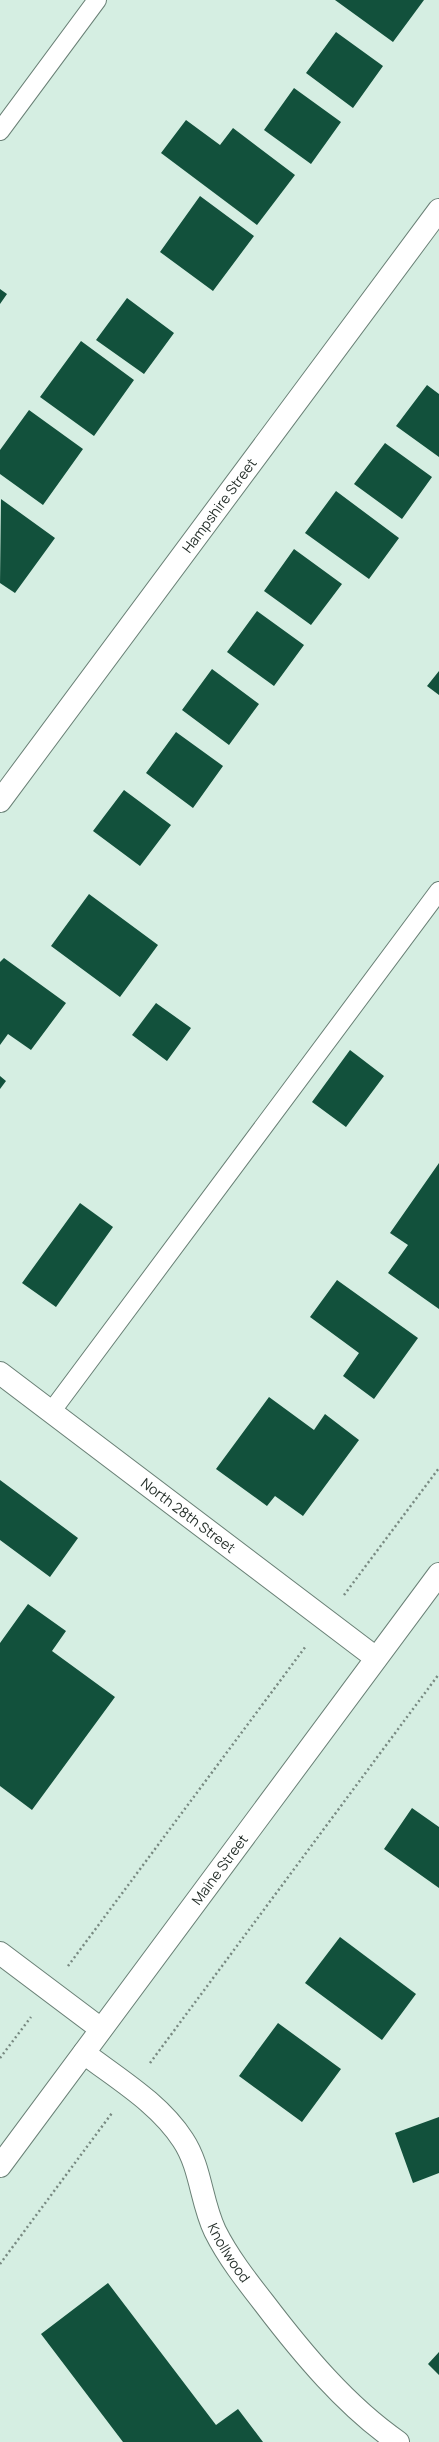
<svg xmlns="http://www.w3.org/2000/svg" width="439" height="2442" viewBox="0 0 439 2442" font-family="Manrope,sans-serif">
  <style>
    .building { fill: #12513c }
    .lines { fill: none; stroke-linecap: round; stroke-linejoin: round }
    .service-casing { stroke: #6a8076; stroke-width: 20 }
    .minor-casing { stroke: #6a8076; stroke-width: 24 }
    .tertiary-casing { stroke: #6a8076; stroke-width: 24 }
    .path { stroke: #788981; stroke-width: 2.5; stroke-dasharray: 2 3; stroke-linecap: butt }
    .service { stroke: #fff; stroke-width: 18 }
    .minor { stroke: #fff; stroke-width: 22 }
    .tertiary { stroke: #fff; stroke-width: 22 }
    .labels { text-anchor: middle; stroke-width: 4; stroke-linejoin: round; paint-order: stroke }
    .street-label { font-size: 14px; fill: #27312c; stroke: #fff }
  </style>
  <rect width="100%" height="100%" fill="#d5eee2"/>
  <path class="building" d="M335 0H424L393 42Z
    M336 32 383 66 353 108 306 73Z
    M294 88 341 122 311 164 264 130Z
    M186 120 220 145 233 128 295 175 257 225 161 153Z
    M200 196 254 236 213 291 160 252Z
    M0 289 7 294 0 304Z
    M127 298 174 333 144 374 96 340Z
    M81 341 134 380 94 436 40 397Z
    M427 385 439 394V457L396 426Z
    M29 410 83 449 43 505 0 474V450Z
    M385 443 432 477 402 519 354 484Z
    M336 491 399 538 369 579 305 533Z
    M1 499 55 538 15 593 0 583Z
    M294 549 342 584 311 625 264 591Z
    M257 611 304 645 274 686 227 652Z
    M212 669 259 704 229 745 182 710Z
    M439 671V695L427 686Z
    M176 732 223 766 193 808 146 773Z
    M124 790 171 825 140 866 93 831Z
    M89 894 158 945 120 997 51 946Z
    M4 958 66 1003 31 1050 8 1034 0 1045V962Z
    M156 1003 191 1028 167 1061 132 1035Z
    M350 1050 384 1076 346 1127 312 1102Z
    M0 1076 6 1081 0 1089Z
    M439 1163V1309L388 1273 408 1245 390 1233Z
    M80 1203 113 1227 56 1307 22 1283Z
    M337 1280 418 1338 374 1399 343 1376 359 1353 310 1317Z
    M269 1397 314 1430 325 1414 359 1440 303 1516 275 1496 267 1506 216 1469Z
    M0 1480 78 1538 50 1577 0 1540Z
    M28 1604 66 1631 52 1651 115 1697 32 1810 0 1786V1643Z
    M412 1808 439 1827V1888L384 1849Z
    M340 1937 416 1994 382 2040 305 1983Z
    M278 2023 341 2069 302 2122 239 2076Z
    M439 2117V2173L413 2183 395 2133Z
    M108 2283 216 2425 238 2409 263 2442H123L41 2334Z
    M439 2352V2375L428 2364Z"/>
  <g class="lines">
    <g class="service-casing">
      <path id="service" d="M0 131 97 0
        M51 1412 439 891"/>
    </g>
    <g class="minor-casing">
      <g id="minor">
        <path id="s1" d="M0 801 439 210"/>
        <path id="s2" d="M0 1373 376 1658"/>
        <path d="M0 1953 101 2029"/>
        <path id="s3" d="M84 2053C118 2079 159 2103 183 2140 201 2167 201 2202 215 2231 228 2257 246 2280 264 2303 302 2353 346 2406 398 2442"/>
      </g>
    </g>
    <g class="tertiary-casing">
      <g id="tertiary">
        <path id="s4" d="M0 2166 439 1574"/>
      </g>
    </g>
    <path class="path" d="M344 1595 439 1468
      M68 1966 306 1646
      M0 2058 31 2017
      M150 2063 439 1674
      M0 2264 112 2113"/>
    <use href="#service" class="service"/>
    <use href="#minor" class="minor"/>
    <use href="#tertiary" class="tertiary"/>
  </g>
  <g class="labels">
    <g class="street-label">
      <text dy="5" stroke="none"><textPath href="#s1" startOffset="368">Hampshire Street</textPath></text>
      <text dy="5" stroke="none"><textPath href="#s2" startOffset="236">North 28th Street</textPath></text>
      <text dy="5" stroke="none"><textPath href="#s4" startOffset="369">Maine Street</textPath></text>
      <text dy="5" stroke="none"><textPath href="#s3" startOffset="255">Knollwood</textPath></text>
    </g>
  </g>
</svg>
